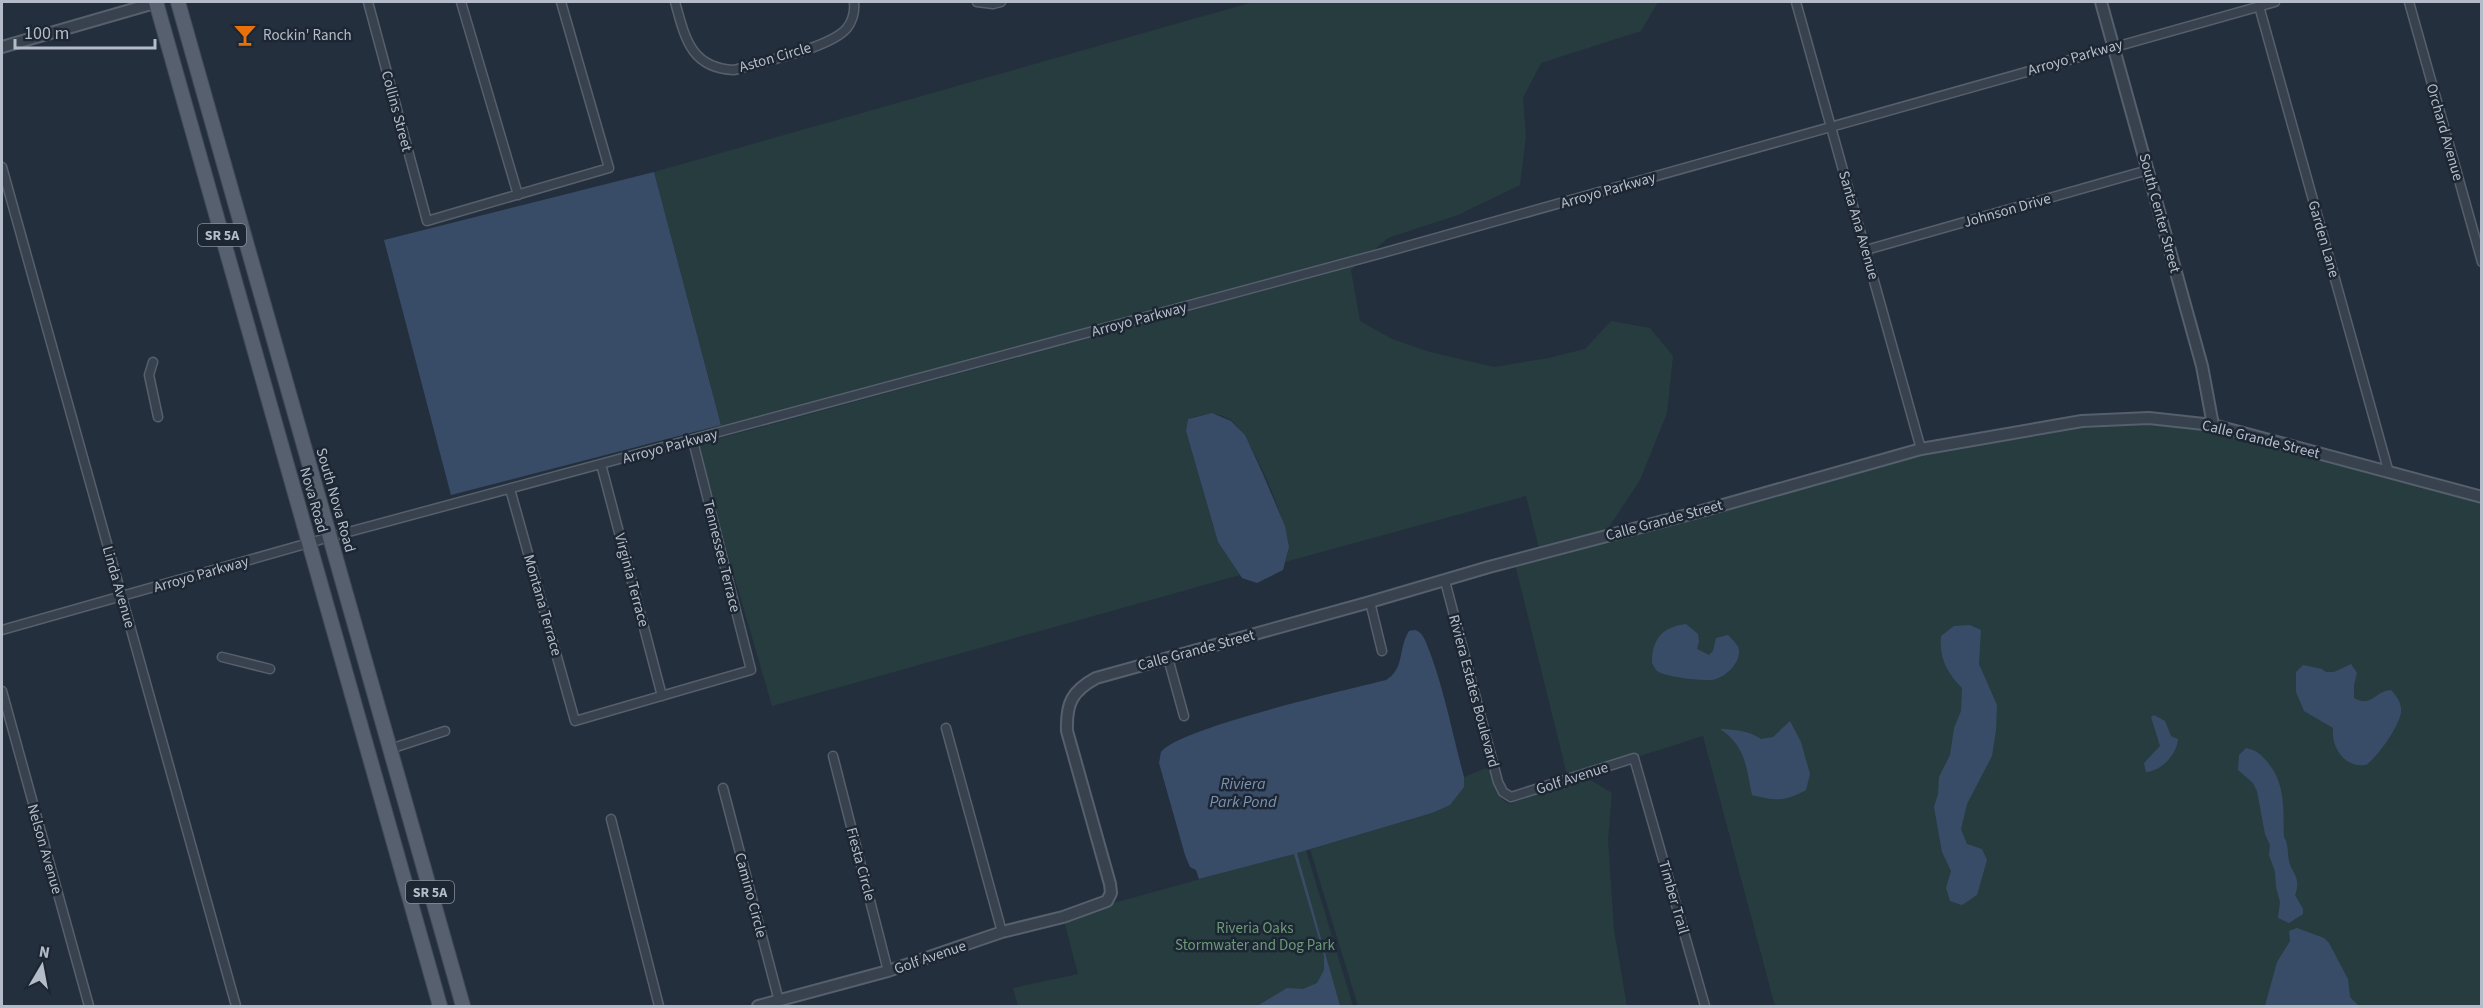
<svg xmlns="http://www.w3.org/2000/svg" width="2483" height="1008" viewBox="0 0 2483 1008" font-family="'Source Sans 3',sans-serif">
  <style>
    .green { fill: #263c3f }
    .water { fill: #394c67 }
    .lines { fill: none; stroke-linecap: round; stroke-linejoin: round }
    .minor-casing { stroke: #565f6c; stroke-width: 11 }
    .tertiary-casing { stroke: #565f6c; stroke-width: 14 }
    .primary-casing { stroke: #414a57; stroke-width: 16 }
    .minor { stroke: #38414e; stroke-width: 8 }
    .tertiary { stroke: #38414e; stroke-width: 10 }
    .primary { stroke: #56606e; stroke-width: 14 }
    .labels { text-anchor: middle; stroke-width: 5; stroke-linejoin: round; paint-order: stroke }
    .shield { fill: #1d2633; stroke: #878f9c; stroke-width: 1.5 }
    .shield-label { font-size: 14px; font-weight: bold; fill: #b4bcc9 }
    .poi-label { font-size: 15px; fill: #b4bcc9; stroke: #1d2633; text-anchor: start }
    .street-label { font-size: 15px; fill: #b4bcc9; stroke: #1d2633 }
    .park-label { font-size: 15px; fill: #6b9a76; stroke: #1d2633 }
    .water-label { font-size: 16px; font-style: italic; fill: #7c92b1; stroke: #1d2633 }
  </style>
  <rect width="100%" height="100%" fill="#242f3e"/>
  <path class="green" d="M1253 2H1658L1641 31 1541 63 1523 98 1526 136 1520 185 1458 215 1388 238 1374 250 693 435 721 424 654 172Z
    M1355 266 1351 270 1360 321 1392 339 1430 352 1494 367 1549 358 1585 349 1611 321 1650 328 1673 356 1667 413 1640 480 1607 530 1539 548 1526 496 1285 562C1287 556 1289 550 1288 544 1286 519 1251 436 1232 421 1219 411 1203 414 1188 419L1186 431 1218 542 1240 575 772 706 720 527 699 444Z
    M2120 418 2213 425 2481 496V1006H1775L1703 736 1568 779 1514 560 1921 449Z
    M1489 767C1493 781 1497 802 1512 804L1514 802 1587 778 1612 793 1608 840 1614 930 1627 1006H1358L1310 849 1432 813 1464 787V777Z
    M1306 850 1353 1006H1018L1013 988 1078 974 1063 917Z"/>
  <path class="water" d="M654 172 721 425 451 495 384 240Z
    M1212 413 1231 421 1245 435 1262 472 1285 526 1289 547 1283 570 1257 583 1242 578 1218 542 1186 431 1188 419Z
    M1686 624 1698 634 1699 641 1697 649 1709 655 1713 651 1716 638 1728 635C1732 640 1738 644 1739 650 1740 664 1725 678 1712 680 1702 681 1665 677 1657 671 1655 669 1654 666 1652 663 1652 639 1662 627 1686 624Z
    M1970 625 1981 630 1979 664 1997 705 1996 730 1992 756 1967 804 1961 829 1967 844 1982 849 1987 860 1977 895 1962 905 1950 901 1946 888 1951 871 1942 852 1934 807 1938 794 1939 777 1950 755 1954 728 1961 711 1962 688C1947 673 1939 658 1941 636L1954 626Z
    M1415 630C1420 632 1422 634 1425 640 1443 682 1452 733 1464 777V787L1450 805 1432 813 1297 853 1340 1006H1257L1287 988 1303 989 1317 983 1324 970V956L1294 854 1199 879 1196 870 1190 867 1185 855 1159 763 1161 752C1178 728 1347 690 1386 680 1405 669 1398 648 1409 631Z
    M2351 664 2357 673 2354 685V698C2372 708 2375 691 2391 690 2397 696 2402 704 2401 712 2400 725 2377 758 2366 765 2345 768 2331 748 2333 728L2304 711 2296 692V672L2303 665 2322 669 2326 672H2334Z
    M2154 715 2165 721 2171 736 2178 739C2177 754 2162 771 2146 772L2144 763 2160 746 2151 717Z
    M1790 721 1801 742 1810 774 1806 790C1784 802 1776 801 1752 795 1746 767 1746 746 1720 729 1735 730 1748 730 1761 739L1773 737Z
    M2246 748C2257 750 2263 756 2269 764 2286 786 2283 810 2284 837 2290 846 2286 857 2291 867 2296 876 2300 883 2295 895L2303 909V914L2289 923 2278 918 2280 902 2276 887 2275 872 2269 855 2270 845 2265 834 2257 791 2253 783 2238 770 2239 755Z
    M2297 928 2324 938 2329 943 2348 979 2350 997 2359 1006H2265L2277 962 2290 941 2289 931Z"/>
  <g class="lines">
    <g class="minor-casing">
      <path id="minor" d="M368 2 427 221 609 168 561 2
        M461 2 518 195
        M675 2C685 37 690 68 734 70 761 62 831 48 847 28 853 20 855 11 854 2
        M977 2 993 4 1001 2
        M1796 2 1921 449
        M2409 2 2482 262
        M2259 6 2389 473
        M2 167 236 1006
        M1866 250 2148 170
        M153 362 149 375 158 417
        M601 464 662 696
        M510 489 575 721 751 670 693 441
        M1445 581 1498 782 1503 792 1511 797 1634 758 1705 1006
        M1370 602 1382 651
        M2 630 330 537 1379 254 2275 2
        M222 657 270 669
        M1168 658 1184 716
        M2 691 89 1006
        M946 728 1002 932
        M390 749 445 731
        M833 756 888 971
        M723 788 779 1001
        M611 819 659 1006"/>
    </g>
    <g class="tertiary-casing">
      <path id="tertiary" d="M2101 2 2202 366 2213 425
        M2 47 158 2
        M758 1006 888 971 1002 932 1063 917 1107 901 1111 893 1110 884 1067 731C1066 703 1072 691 1096 678L1370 602 1489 567 1698 512 1921 449 2082 421 2149 418 2213 425 2482 497"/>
    </g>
    <g class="primary-casing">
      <path id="primary" d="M156 2 440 1006
        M178 2 463 1006"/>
    </g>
    <use href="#minor" class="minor"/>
    <use href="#tertiary" class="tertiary"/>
    <use href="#primary" class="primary"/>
  </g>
  <defs>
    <g id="bar-bare" transform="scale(1.8)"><path d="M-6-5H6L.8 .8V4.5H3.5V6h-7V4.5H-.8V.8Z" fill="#e8710a" stroke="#1d2633" stroke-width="2.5" paint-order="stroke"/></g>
  </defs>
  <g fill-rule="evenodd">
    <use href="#bar-bare" x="245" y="35"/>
  </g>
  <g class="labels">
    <g class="shield">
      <rect x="198" y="224" width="48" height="22" rx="4.5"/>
      <rect x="406" y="881" width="48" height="22" rx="4.5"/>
    </g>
    <g class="shield-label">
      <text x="222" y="240">SR 5A</text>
      <text x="430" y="897">SR 5A</text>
    </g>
    <g class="poi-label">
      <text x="263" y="40">Rockin' Ranch</text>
    </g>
    <g class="street-label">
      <text transform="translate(775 57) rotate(-16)" y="5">Aston Circle</text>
      <text transform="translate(2075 57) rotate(-16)" y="5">Arroyo Parkway</text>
      <text transform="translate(397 111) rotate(75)" y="5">Collins Street</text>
      <text transform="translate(2445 132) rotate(74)" y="5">Orchard Avenue</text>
      <text transform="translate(1608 190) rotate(-16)" y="5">Arroyo Parkway</text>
      <text transform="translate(2007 210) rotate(-16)" y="5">Johnson Drive</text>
      <text transform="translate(2160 213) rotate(75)" y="5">South Center Street</text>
      <text transform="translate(1859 225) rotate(74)" y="5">Santa Ana Avenue</text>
      <text transform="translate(2324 239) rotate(74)" y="5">Garden Lane</text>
      <text transform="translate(1139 319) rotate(-15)" y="5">Arroyo Parkway</text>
      <text transform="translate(2261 439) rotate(14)" y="5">Calle Grande Street</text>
      <text transform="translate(670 446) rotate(-15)" y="5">Arroyo Parkway</text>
      <text transform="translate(314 500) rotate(74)" y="5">Nova Road</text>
      <text transform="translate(336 500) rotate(74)" y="5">South Nova Road</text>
      <text transform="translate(1664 520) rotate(-15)" y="5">Calle Grande Street</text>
      <text transform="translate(722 556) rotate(76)" y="5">Tennessee Terrace</text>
      <text transform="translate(201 574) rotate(-16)" y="5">Arroyo Parkway</text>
      <text transform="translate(632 580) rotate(75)" y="5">Virginia Terrace</text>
      <text transform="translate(119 587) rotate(74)" y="5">Linda Avenue</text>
      <text transform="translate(543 605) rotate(74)" y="5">Montana Terrace</text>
      <text transform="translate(1196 650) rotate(-15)" y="5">Calle Grande Street</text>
      <text transform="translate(1474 691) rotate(75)" y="5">Riviera Estates Boulevard</text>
      <text transform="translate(1572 778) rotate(-18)" y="5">Golf Avenue</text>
      <text transform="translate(45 849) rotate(74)" y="5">Nelson Avenue</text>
      <text transform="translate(861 864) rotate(75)" y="5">Fiesta Circle</text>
      <text transform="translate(751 895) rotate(75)" y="5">Camino Circle</text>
      <text transform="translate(1674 897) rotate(74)" y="5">Timber Trail</text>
      <text transform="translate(930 957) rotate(-19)" y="5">Golf Avenue</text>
    </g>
    <g class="park-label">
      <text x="1255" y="933">Riveria Oaks<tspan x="1255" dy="17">Stormwater and Dog Park</tspan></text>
    </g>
    <g class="water-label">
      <text x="1243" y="789">Riviera<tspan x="1243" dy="18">Park Pond</tspan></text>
    </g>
  </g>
  <rect width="2483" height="1008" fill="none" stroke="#b4bcc9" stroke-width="6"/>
  <g transform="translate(42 966) rotate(10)" stroke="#1d2633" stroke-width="4.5" paint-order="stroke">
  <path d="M0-4.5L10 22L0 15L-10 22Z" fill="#b4bcc9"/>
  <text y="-9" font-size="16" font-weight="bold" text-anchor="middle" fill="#b4bcc9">N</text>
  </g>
  <path d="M15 39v9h140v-9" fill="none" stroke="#b4bcc9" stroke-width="3"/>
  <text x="24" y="39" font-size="18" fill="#b4bcc9" stroke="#1d2633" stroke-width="4.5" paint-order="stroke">100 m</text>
</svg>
